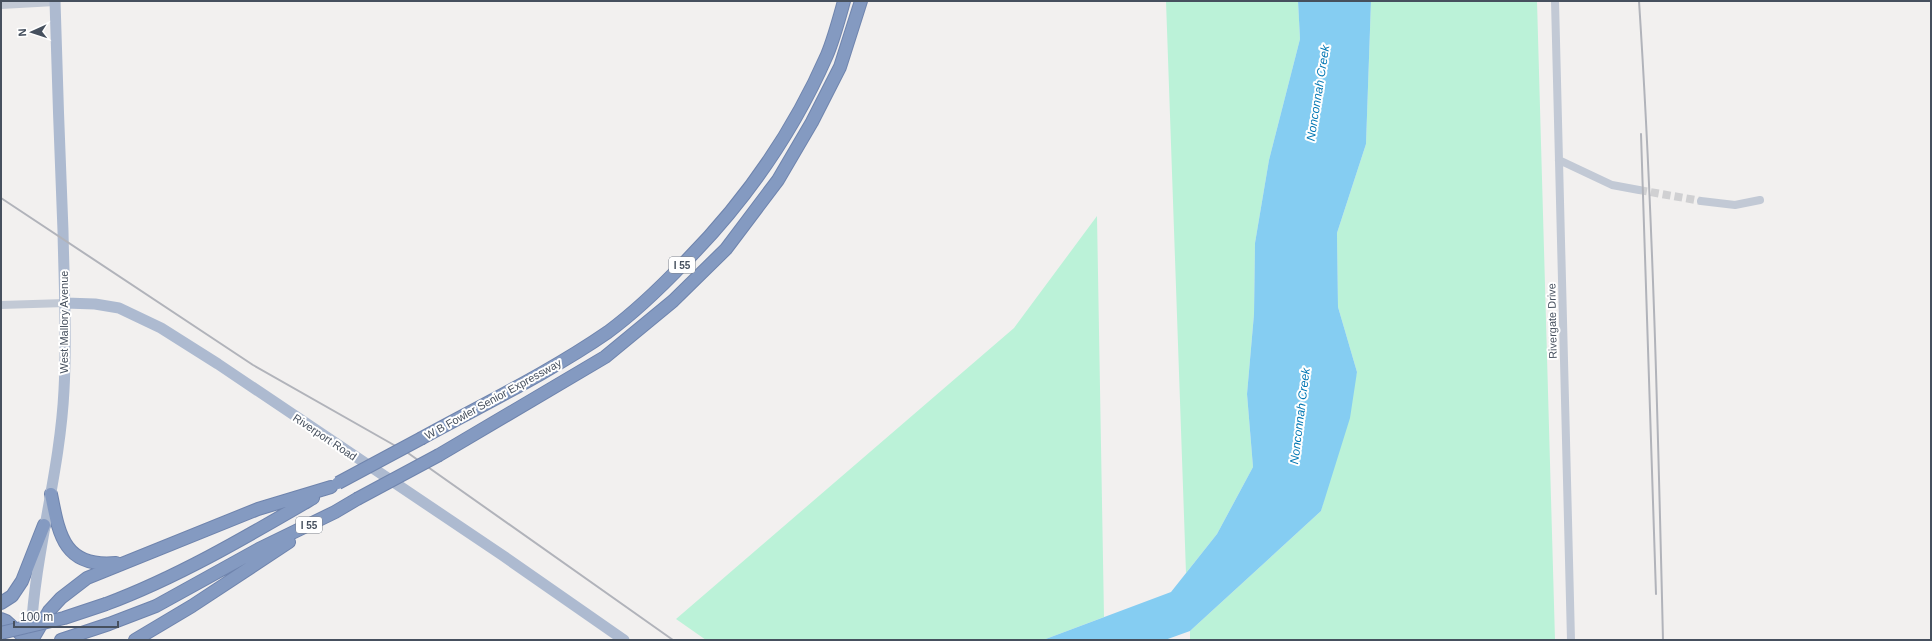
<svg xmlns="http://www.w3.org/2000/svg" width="1932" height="641" viewBox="0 0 1932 641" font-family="Helvetica,sans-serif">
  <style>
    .green { fill: #bbf2d8 }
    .water { fill: #85cdf2 }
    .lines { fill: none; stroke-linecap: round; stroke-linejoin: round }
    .minor-tunnel { stroke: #d0d0d2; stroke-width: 8; stroke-dasharray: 8 4; stroke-linecap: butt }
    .highway-casing { stroke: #6f84ad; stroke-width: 14 }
    .minor { stroke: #c2c9d5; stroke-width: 8 }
    .major { stroke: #adbad0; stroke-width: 11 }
    .highway { stroke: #849ac1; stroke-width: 12 }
    .rail { stroke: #b1b3ba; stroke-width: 2 }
    .highway-bridge-casing { stroke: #6f84ad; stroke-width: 14; stroke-linecap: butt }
    .highway-bridge { stroke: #849ac1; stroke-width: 12 }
    .labels { text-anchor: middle; stroke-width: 4; stroke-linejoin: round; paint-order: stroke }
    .shield { fill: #fff; stroke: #7e848e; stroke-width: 1 }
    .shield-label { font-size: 10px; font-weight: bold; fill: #46505e }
    .street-label { font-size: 11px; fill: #46505e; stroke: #fff }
    .water-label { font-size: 12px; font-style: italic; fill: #0378b4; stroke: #fff }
  </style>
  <rect width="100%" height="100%" fill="#f2f0ef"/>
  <path class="green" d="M1166 1H1298L1300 39 1269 160 1255 243 1254 314 1247 394 1253 467 1217 534 1186 573Z
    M1371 1H1537L1555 640H1190V631L1321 511 1357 372 1338 307 1337 233 1366 144Z
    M1097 216 1104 617 1043 640H706L676 619 1014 328Z"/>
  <path class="water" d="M1298 1H1371L1366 144 1337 233 1338 307 1357 372 1350 418 1321 511 1190 631 1165 640H1043L1171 592 1217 534 1253 467 1247 394 1254 314 1255 243 1269 160 1300 39Z"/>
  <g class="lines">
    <path class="minor-tunnel" d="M1639 190 1701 201"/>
    <g class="highway-casing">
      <path id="highway" d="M422 438C484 404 550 372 608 332 635 312 660 288 683 264 744 203 792 135 827 55 834 38 839 19 844 1
        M439 455 605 357 673 301 726 249 778 180 812 122 840 67 861 1
        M51 494C59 535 64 568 116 563
        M1 603 12 596 22 581 44 525
        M106 604C178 577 246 537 313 498
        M1 619 6 621 27 640
        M32 640 49 611 61 598 87 578 258 509 331 487
        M61 640 109 624 156 606 259 549 335 512 357 499
        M135 640 192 606 289 542"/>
    </g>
    <path class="minor" d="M1555 1 1571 640
      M1 5 55 2
      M1559 160 1612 185 1639 190
      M1701 201 1735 205 1760 200
      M1 305 65 303"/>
    <path class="major" d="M65 303 95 304 119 308 161 328 218 364 502 555 624 640
      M31 634C35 552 60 472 64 390 67 337 64 284 63 231 60 154 57 78 55 1"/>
    <use href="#highway" class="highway"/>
    <path class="rail" d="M1639 1C1653 214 1658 427 1663 640
      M1641 134 1656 594
      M1 198 253 365 408 453 673 640"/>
    <g class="highway-bridge-casing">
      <path id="highway-bridge" d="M338 483 422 438
        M357 499 439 455
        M1 633 64 618 106 604"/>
    </g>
    <use href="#highway-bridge" class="highway-bridge"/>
  </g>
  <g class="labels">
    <g class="shield">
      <rect x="669" y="257" width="26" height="16" rx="3"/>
      <rect x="296" y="517" width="26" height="16" rx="3"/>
    </g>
    <g class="shield-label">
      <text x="682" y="269">I 55</text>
      <text x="309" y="529">I 55</text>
    </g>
    <g class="street-label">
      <text transform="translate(1552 321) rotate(-91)" y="4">Rivergate Drive</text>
      <text transform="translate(64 322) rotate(-90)" y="4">West Mallory Avenue</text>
      <text transform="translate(493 399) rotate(-29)" y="4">W B Fowler Senior Expressway</text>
      <text transform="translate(325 437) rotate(34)" y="4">Riverport Road</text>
    </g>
    <g class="water-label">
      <text transform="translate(1318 93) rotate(-81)" y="4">Nonconnah Creek</text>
      <text transform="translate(1300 416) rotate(-83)" y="4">Nonconnah Creek</text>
    </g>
  </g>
  <rect width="1932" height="641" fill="none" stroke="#46505e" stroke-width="4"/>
  <g transform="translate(32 32) rotate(267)" stroke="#ffffff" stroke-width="3" paint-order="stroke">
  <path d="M0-3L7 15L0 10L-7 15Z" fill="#46505e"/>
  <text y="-6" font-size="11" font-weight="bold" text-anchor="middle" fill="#46505e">N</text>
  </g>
  <path d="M14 621v6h104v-6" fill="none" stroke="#46505e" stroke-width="2"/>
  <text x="20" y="621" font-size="12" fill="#46505e" stroke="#ffffff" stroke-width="3" paint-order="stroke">100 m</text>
</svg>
